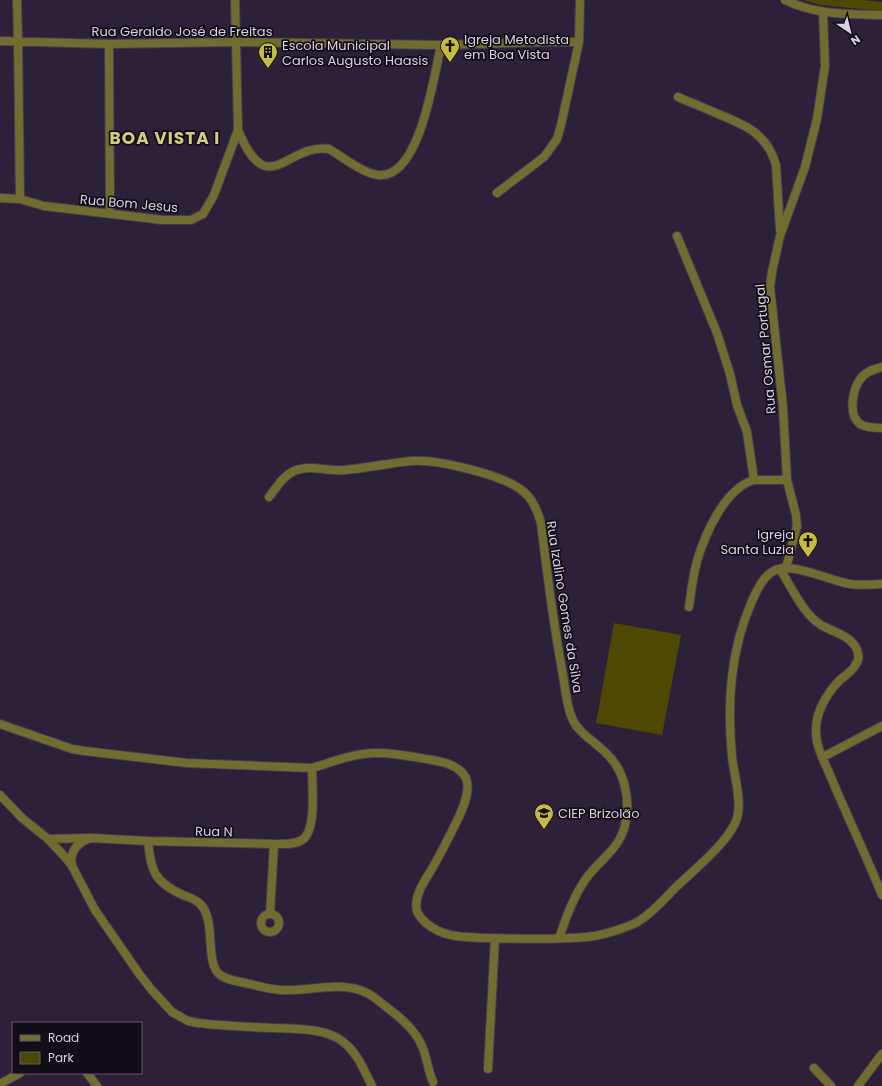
<svg xmlns="http://www.w3.org/2000/svg" width="882" height="1086" viewBox="0 0 882 1086" font-family="Poppins,sans-serif">
  <style>
    .green { fill: #4d4903 }
    .lines { fill: none; stroke-linecap: round; stroke-linejoin: round }
    .minor-casing { stroke: #483d53; stroke-width: 10 }
    .tertiary-casing { stroke: #483d53; stroke-width: 10 }
    .minor { stroke: #716d30; stroke-width: 8 }
    .tertiary { stroke: #716d30; stroke-width: 8 }
    .labels { text-anchor: middle; stroke-width: 3.5; stroke-linejoin: round; paint-order: stroke }
    .street-label { font-size: 13px; fill: #d8d1e1; stroke: #120d17 }
    .poi-label { font-size: 13px; fill: #d8d1e1; stroke: #120d17; text-anchor: start }
    .district-label { font-size: 17px; font-weight: bold; letter-spacing: 1px; fill: #d2ce80; stroke: #120d17 }
  </style>
  <rect width="100%" height="100%" fill="#2c2138"/>
  <path class="green" d="M804 0H862L882 2V11L821 5Z
    M614 623 681 635 662 735 596 723Z"/>
  <g class="lines">
    <g class="minor-casing">
      <path id="minor" d="M17 0 18 41 20 199
        M785 0C815 15 849 14 882 15
        M0 41 109 44 235 42 441 45 542 42H579
        M109 44 110 214
        M678 97C692 103 705 108 718 114 746 125 767 134 776 165L780 230
        M238 130C268 203 286 143 329 149 343 157 362 173 378 175 420 180 434 75 441 45
        M497 193 544 157 557 139 561 125 579 42 580 0
        M0 198 20 199 44 206 163 220H191L203 214 214 195 238 130 235 0
        M677 236 717 333 730 374 737 405 747 432 754 480H787
        M882 367C875 369 867 371 862 377 853 387 847 414 860 424 867 428 875 428 882 428
        M269 497C276 488 283 476 294 471 311 464 328 472 345 470 367 468 389 463 411 461 437 459 505 475 524 492 533 500 538 512 541 523 547 573 553 622 562 670 565 685 566 705 572 718 578 733 594 741 605 752 625 770 631 800 625 825 620 849 598 861 585 880 573 898 566 918 559 938
        M786 568 797 526 796 515 787 480 783 407 770 287 772 272 780 236 805 167 817 119 825 66 823 12
        M780 569C791 586 803 614 821 625 833 632 852 636 857 650 859 655 859 660 856 664 853 671 844 676 839 681 827 693 816 712 816 729 815 745 824 761 830 775 847 816 866 855 882 895
        M689 607C691 592 693 576 697 561 705 534 725 488 754 480
        M823 757 882 726
        M312 768C329 763 346 756 363 754 386 751 409 756 432 760 478 767 472 791 455 825 448 839 441 853 433 867 426 879 413 896 417 911 418 915 423 920 426 923 443 938 465 937 486 938 520 939 554 940 587 937 599 936 612 932 623 928 629 926 637 923 642 919 655 910 666 897 677 886 694 870 734 838 738 814 741 797 734 774 732 757 727 703 730 651 752 601 758 588 764 574 778 569 795 564 827 579 845 583 857 586 870 585 882 584
        M148 841C151 871 154 882 183 895 190 898 196 899 201 905 216 921 205 961 219 974 227 981 243 982 254 985 266 988 277 991 289 990 314 990 343 981 367 993 375 997 382 1004 389 1009 401 1018 413 1028 420 1042 427 1054 427 1069 433 1082
        M72 866C69 852 77 843 90 838
        M270 914 274 844
        M261 923a9 9 0 1 1 18 0a9 9 0 1 1-18 0Z
        M814 1068 831 1086
        M488 1069 495 938
        M87 1073 97 1086
        M0 1084 20 1073"/>
    </g>
    <g class="tertiary-casing">
      <path id="tertiary" d="M0 724 72 749 85 751 187 763 312 768C312 785 317 831 302 840 294 845 283 844 274 844L148 841 91 838 48 839
        M0 795 22 818 48 839 65 857 72 866 95 910 140 975 151 989 172 1012 188 1021 198 1023C223 1026 249 1027 274 1028 294 1029 326 1028 342 1041 357 1052 364 1070 372 1086
        M858 1086 882 1054"/>
    </g>
    <use href="#minor" class="minor"/>
    <use href="#tertiary" class="tertiary"/>
  </g>
  <defs>
    <g id="church-pin" transform="scale(1)"><path d="M0 17L-7.5 6A9.5 9.5 0 1 1 7.5 6Z" fill="#c4bc3e" stroke="#120d17"/><path d="M-1.2-6h2.4v3.5h3.3v2.4h-3.3V6h-2.4V-.1h-3.3v-2.4h3.3Z" fill="#111"/></g>
    <g id="building-pin" transform="scale(1)"><path d="M0 17L-7.5 6A9.5 9.5 0 1 1 7.5 6Z" fill="#c4bc3e" stroke="#120d17"/><path d="M-4-6H4V6H1V3H-1V6H-4ZM-2.5-4.3h1.7v1.8h-1.7ZM.8-4.3h1.7v1.8H.8ZM-2.5-1h1.7V.8h-1.7ZM.8-1h1.7V.8H.8Z" fill="#111"/></g>
    <g id="school-pin" transform="scale(1)"><path d="M0 17L-7.5 6A9.5 9.5 0 1 1 7.5 6Z" fill="#c4bc3e" stroke="#120d17"/><path d="M0-5L7-2L0 1L-7-2ZM-4 1L0 2.5L4 1V4Q0 6-4 4Z" fill="#111"/></g>
  </defs>
  <g fill-rule="evenodd">
    <use href="#church-pin" x="450" y="46"/>
    <use href="#building-pin" x="268" y="52"/>
    <use href="#church-pin" x="808" y="541"/>
    <use href="#school-pin" x="544" y="813"/>
  </g>
  <g class="labels">
    <g class="street-label">
      <text x="182" y="36">Rua Geraldo José de Freitas</text>
      <text transform="translate(129 203) rotate(5)" y="5">Rua Bom Jesus</text>
      <text transform="translate(765 349) rotate(-95)" y="5">Rua Osmar Portugal</text>
      <text transform="translate(565 607) rotate(81)" y="5">Rua Izalino Gomes da Silva</text>
      <text transform="translate(214 831) rotate(1)" y="5">Rua N</text>
    </g>
    <g class="poi-label">
      <text x="464" y="44">Igreja Metodista<tspan x="464" dy="15">em Boa Vista</tspan></text>
      <text x="282" y="50">Escola Municipal<tspan x="282" dy="15">Carlos Augusto Haasis</tspan></text>
      <text x="794" y="539" text-anchor="end">Igreja<tspan x="794" dy="15">Santa Luzia</tspan></text>
      <text x="558" y="818">CIEP Brizolão</text>
    </g>
    <g class="district-label">
      <text x="165" y="144">BOA VISTA I</text>
    </g>
  </g>
  <rect x="12" y="1022" width="130" height="52" fill="#120d17" stroke="#615b68"/>
  <rect x="20" y="1035" width="20" height="6" fill="#716d30" stroke="#615b68"/>
  <text x="48" y="1042" font-size="12" fill="#d8d1e1">Road</text>
  <rect x="20" y="1052" width="20" height="12" fill="#4d4903" stroke="#615b68"/>
  <text x="48" y="1062" font-size="12" fill="#d8d1e1">Park</text>
  <g transform="translate(850 32) rotate(145)" stroke="#120d17" stroke-width="3" paint-order="stroke">
  <path d="M0-3L7 15L0 10L-7 15Z" fill="#d8d1e1"/>
  <text y="-6" font-size="11" font-weight="bold" text-anchor="middle" fill="#d8d1e1">N</text>
  </g>
</svg>
